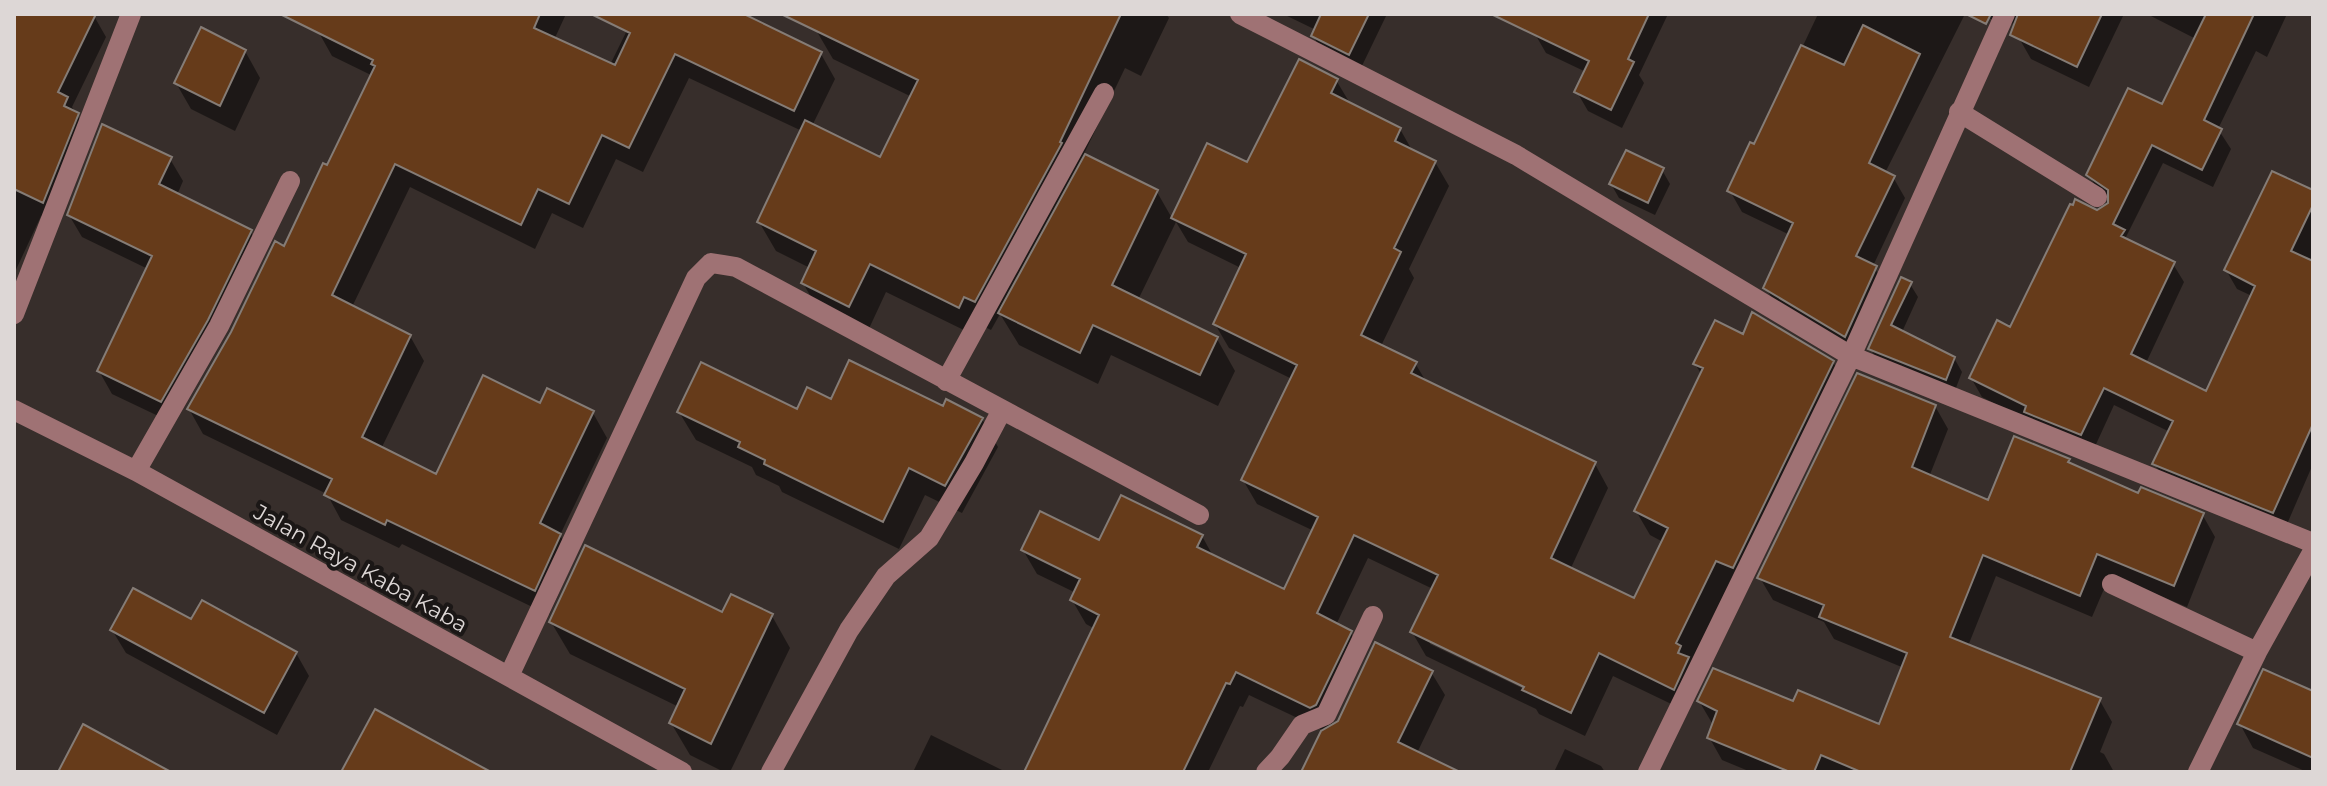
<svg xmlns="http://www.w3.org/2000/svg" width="2327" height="786" viewBox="0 0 2327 786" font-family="Montserrat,sans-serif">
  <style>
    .shadow { fill: #0007; fill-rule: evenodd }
    .building { fill: #663b1a; stroke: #857c76; stroke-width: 2 }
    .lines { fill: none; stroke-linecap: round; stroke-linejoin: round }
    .minor { stroke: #9f7274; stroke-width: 20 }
    .labels { text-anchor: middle; stroke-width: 8; stroke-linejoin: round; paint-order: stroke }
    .street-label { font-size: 22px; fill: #ddd7d6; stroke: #1b1716 }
  </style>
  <rect width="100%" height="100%" fill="#372e2b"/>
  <path class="shadow" d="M14 14H90L94 16 106 37 72 107 89 135 55 223 41 216 14 274Z
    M326 14H566L554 40 609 67 635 14H740L821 54 835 79 812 126 881 160 912 97 833 59 816 30 823 14H1166L1169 18 1141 76 1125 68 1083 156 1157 192 1173 220 1208 145 1248 165 1336 80 1351 105 1400 129 1413 152 1435 162 1449 186 1409 269 1414 278 1381 346 1415 363 1427 383 1595 464 1608 488 1570 570 1635 601 1663 542 1650 535 1636 511 1702 375 1695 364 1744 336 1833 362 1847 387 1688 712 1613 676 1585 736 1539 714 1536 709 1426 656 1412 632 1433 589 1368 558 1336 625 1350 632 1364 656 1330 728 1431 672 1445 695 1417 753 1456 772H1304L1325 731 1249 695 1243 707 1240 706 1208 772H1135L1095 629 1086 624 1072 600 1076 593 1037 574 1023 550 1202 536 1213 556 1285 591 1314 531 1257 504 1243 480 1292 379 1229 348 1215 324 1241 268 1188 242 1176 222 1138 300 1217 339 1235 371 1218 406 1111 355 1098 384 1019 345 1000 314 991 330 981 325 976 336 886 292 866 335 820 313 803 283 810 268 776 251 759 222 802 131 689 78 643 172 616 159 583 228 552 213 535 249 410 187 352 307 410 336 424 361 381 449 437 477 541 406 593 413 607 438 560 535 574 560 549 615 402 544 399 548 341 520 327 494 203 434 189 409 284 248 328 168 373 76 332 56 318 31ZM1430 640 1534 689 1532 693 1430 644Z
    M1283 14H1387L1359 72 1323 54 1313 35 1316 30Z
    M1545 14H1668L1639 75 1644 83 1622 128 1588 111 1577 92 1586 72 1546 53 1535 34Z
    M1818 14H1965L1885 173 1893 177 1905 198 1873 266 1888 288 1857 357 1778 309 1766 288 1790 235 1742 212 1730 191 1755 147Z
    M1981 14H2124L2089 87 2031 59 2019 38 2015 22 2007 27Z
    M2147 14H2287L2267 57 2256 51 2218 129 2231 149 2213 187 2163 163 2126 237 2130 243 2173 264 2184 282 2146 363 2207 394 2252 296 2237 289 2226 270 2313 193V464L2284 531 2165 483 2155 464 2170 432 2114 405 2092 453 1982 397 1971 378 2011 329 2098 212 2110 201 2100 194 2089 175 2163 107 2196 39Z
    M245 51 260 78 235 131 191 109 176 83Z
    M170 159 183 181 177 195 250 231 263 254 173 423 112 394 99 371 148 269 82 237 69 215Z
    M1662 170 1670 184 1655 215 1619 198 1611 184Z
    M1910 284 1918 297 1902 332 1954 358 1962 372 1954 393 1878 363 1871 349Z
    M832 401 944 408 982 419 998 447 962 513 925 495 899 549 782 492 779 486 756 475 752 467 696 440 679 412H798Z
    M1935 406 1948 429 1929 477 1989 502 2068 460 2071 465 2139 496 2202 514 2215 537 2187 607 2110 575 2092 617 1996 576 1968 646 2099 699 2112 722 2100 752 2104 754 2114 772H1751L1722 760 1709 737 1712 723 1699 701 1794 704 1880 726 1904 668 1834 639 1824 622 1773 600 1760 578Z
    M723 615 772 616 790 648 730 772H724L690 755 671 723 679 707 570 654 551 622Z
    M112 630 296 653 309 676 277 735 126 653Z
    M2313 694V772H2307L2253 748 2240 724Z
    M931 735 1006 772H913Z
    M1565 749 1601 766 1605 772H1554Z"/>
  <path class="building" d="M14 14H96L58 92 68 97 64 106 79 113 43 203 14 189Z
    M280 14H540L534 28 615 65 630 33 591 14H744L822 52 794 111 675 54 629 148 602 135 569 204 538 189 521 225 395 164 332 295 411 335 362 437 436 474 483 375 540 403 547 388 594 411 540 523 561 534 535 591 387 520 385 525 324 495 332 479 187 409 231 332 275 241 284 246 323 163 327 165 375 66 371 64 373 60Z
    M781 14H1121L1060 142 1062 143 975 302 964 297 959 308 870 264 849 307 801 283 816 251 757 222 805 120 880 157 918 80Z
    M1321 14H1369L1349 55 1311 36Z
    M1491 14H1649L1628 59 1634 62 1611 110 1574 92 1589 61Z
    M1966 14H1991L1986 24Z
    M2018 14H2102L2077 67 2010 35Z
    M2206 14H2254L2204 120 2222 129 2202 170 2152 145 2113 224 2125 230 2121 236 2175 262 2131 354 2206 391 2255 286 2224 270 2272 171 2313 190V205L2291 251 2313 261V424L2273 513 2152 464 2173 421 2104 388 2081 435 2024 412 2026 406 1969 378 1997 320 2010 327 2070 204 2073 205 2075 199 2097 210 2108 203V190L2086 175 2128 88 2162 104Z
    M1863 25 1920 54 1869 163 1895 176 1856 256 1877 266 1845 337 1763 288 1793 223 1727 191 1750 142 1754 144 1801 45 1844 65Z
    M201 27 246 50 220 106 174 83Z
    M1299 59 1338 79 1331 93 1401 128 1395 141 1436 161 1394 248 1401 252 1361 335 1417 362 1411 373 1596 462 1551 558 1634 598 1668 528 1634 511 1703 368 1693 364 1715 320 1743 334 1752 312 1834 361 1733 568 1716 561 1676 643 1681 646 1678 653 1689 657 1674 690 1599 653 1571 713 1522 690 1524 687 1410 632 1438 575 1354 535 1317 613 1352 631 1316 705 1310 708 1236 672 1230 684 1226 683 1183 772H1024L1099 615 1070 600 1080 579 1021 550 1040 511 1099 540 1121 495 1203 535 1197 547 1284 589 1318 517 1241 480 1297 365 1213 324 1246 254 1171 218 1207 143 1247 162Z
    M102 124 172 157 159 184 252 230 208 320 161 402 97 371 152 256 67 215Z
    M1626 150 1664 168 1648 203 1609 184Z
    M1085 154 1158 190 1112 285 1218 337 1200 375 1093 325 1080 353 998 313Z
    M1901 277 1912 282 1891 325 1955 357 1946 380 1868 349Z
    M849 360 943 406 946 399 983 418 945 486 909 468 883 522 764 464 765 460 738 447 740 442 677 412 701 362 797 409 807 387 831 399Z
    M1857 373 1936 405 1912 467 1988 500 2014 436 2070 459 2068 462 2138 493 2141 487 2204 513 2174 586 2097 554 2080 596 1983 555 1950 637 2101 698 2070 772H1861L1821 755 1814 772H1790L1707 738 1717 711 1697 701 1713 668 1793 701 1798 690 1879 724 1907 653 1819 617 1824 605 1757 578Z
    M585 545 722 612 731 594 773 614 711 744 669 723 685 689 549 622Z
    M133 588 191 619 202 600 297 652 264 713 110 630Z
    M1375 642 1433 671 1398 742 1460 772H1301L1321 731 1338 721Z
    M2263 669 2313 691V758L2237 724Z
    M375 709 491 772H341Z
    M83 724 171 772H58Z"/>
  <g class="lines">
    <path class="minor" d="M1240 14 1516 155 1851 356 2313 543
      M1959 112 2097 197
      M14 314 131 14
      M946 381 1104 93
      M14 410 136 471 682 772
      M136 471 219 326 290 181
      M2112 584 2257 652
      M509 676 696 278 711 263 736 267 1199 515
      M771 772 849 630 886 576 929 538 974 463 1002 410
      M1266 772 1280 757 1302 725 1326 715 1373 616
      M1648 772 1851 356 2005 14
      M2198 772 2257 652 2313 551"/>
  </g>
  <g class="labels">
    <g class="street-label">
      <text transform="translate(361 568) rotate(29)" y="8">Jalan Raya Kaba Kaba</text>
    </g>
  </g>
  <rect width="2327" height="786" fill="none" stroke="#ddd7d6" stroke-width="32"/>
</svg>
